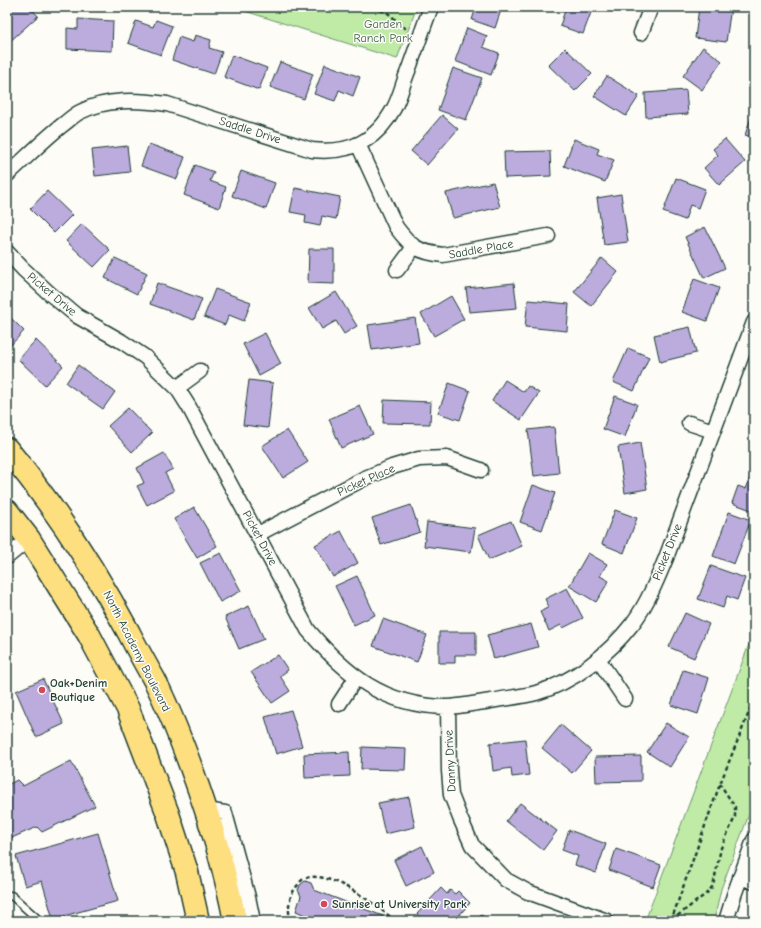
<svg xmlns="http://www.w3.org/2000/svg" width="761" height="928" viewBox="0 0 761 928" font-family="'Comic Neue',sans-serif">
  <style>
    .green { fill: #bfeba7; stroke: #6f946e }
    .building { fill: #bbacdd; stroke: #1f3d34 }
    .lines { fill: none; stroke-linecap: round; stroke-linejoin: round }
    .service-casing { stroke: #1f3d34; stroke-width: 10 }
    .minor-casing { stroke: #1f3d34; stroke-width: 17 }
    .trunk-casing { stroke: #1f3d34; stroke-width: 25 }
    .path { stroke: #1f3d34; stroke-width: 2.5; stroke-dasharray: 4 3; stroke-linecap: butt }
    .service { stroke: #fdfcf7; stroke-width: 7 }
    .minor { stroke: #fdfcf7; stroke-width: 14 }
    .trunk { stroke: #fddf80; stroke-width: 22 }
    .poi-dot { fill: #d1495b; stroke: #fdfcf7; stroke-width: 1.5 }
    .labels { text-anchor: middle; stroke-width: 3; stroke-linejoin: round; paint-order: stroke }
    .park-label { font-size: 12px; fill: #3f604b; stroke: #fdfcf7 }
    .street-label { font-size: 12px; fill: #1f3d34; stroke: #fdfcf7 }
    .poi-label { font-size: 12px; font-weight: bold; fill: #1f3d34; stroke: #fdfcf7; text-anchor: start }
  </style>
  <rect width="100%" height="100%" fill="#fdfcf7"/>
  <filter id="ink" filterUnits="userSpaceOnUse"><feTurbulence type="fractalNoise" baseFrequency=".025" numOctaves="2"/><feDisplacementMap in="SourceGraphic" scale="8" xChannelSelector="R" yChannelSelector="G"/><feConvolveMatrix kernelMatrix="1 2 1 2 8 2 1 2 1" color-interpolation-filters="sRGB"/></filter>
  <g filter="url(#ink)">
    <path class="green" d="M232 7H417L397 59Z
      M754 631V801L721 889 714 921H645Z"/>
    <path class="building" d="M7 7H30L38 16 7 44Z
      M476 7H502L495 28 472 20Z
      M566 7H593L583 34 560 26Z
      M699 7H731L726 42 695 38Z
      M78 19 113 21 112 51 67 49V28L78 29Z
      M156 20 172 26 161 55 128 43 136 21 153 27Z
      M467 28 487 36 483 47 499 53 491 75 455 61Z
      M195 35 211 40 209 48 222 52 214 74 172 60 179 37 193 42Z
      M703 47 722 61 702 90 683 76Z
      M565 48 592 74 575 91 548 65Z
      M232 55 267 68 259 90 224 77Z
      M280 62 313 74 304 99 270 87Z
      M325 64 360 77 353 96 339 90 335 101 314 94Z
      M453 68 482 78 466 120 438 110Z
      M607 76 639 96 626 116 594 96Z
      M686 90 688 114 646 117 645 93Z
      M753 112H754V153L749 151 754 138 745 135Z
      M442 115 458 129 427 165 411 151Z
      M574 139 599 149 597 154 614 160 605 182 564 166Z
      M725 139 745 162 719 185 704 168 718 155 713 149Z
      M149 144 185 157 177 179 141 166Z
      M127 146 130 172 95 176 92 150Z
      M550 151 551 176 505 178 504 152Z
      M195 165 214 172 210 181 226 187 219 208 184 195Z
      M241 171 275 183 266 209 232 196Z
      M676 178 705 189 698 208 690 205 685 220 663 212Z
      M493 182 500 207 453 218 446 193Z
      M295 188 340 197 336 219 322 216 320 226 305 223 306 215 290 212Z
      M47 191 72 215 54 233 30 209Z
      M621 194 628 242 604 245 597 198Z
      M82 224 110 250 94 267 66 241Z
      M705 227 725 268 704 278 685 237Z
      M309 249H334V284L308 283Z
      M115 258 147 273 137 294 105 278Z
      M602 258 618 272 591 306 574 292Z
      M694 279 719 288 707 321 682 312Z
      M157 283 202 299 194 320 150 304Z
      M514 283 517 308 469 312 466 288Z
      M215 289 251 302 244 321 229 315 225 325 204 317Z
      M336 292 357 326 344 334 336 321 322 329 309 308Z
      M451 296 464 319 434 336 421 314Z
      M528 300 569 304 567 331 525 327Z
      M7 314 24 331 7 349Z
      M415 318 419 343 372 350 368 325Z
      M690 327 696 353 660 362 654 335Z
      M265 333 281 364 259 376 243 344Z
      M36 340 63 366 45 385 18 359Z
      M628 348 649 357 634 391 613 382Z
      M78 365 115 392 103 409 66 383Z
      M249 380 273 383 268 428 243 425Z
      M505 380 524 392 528 386 539 393 521 420 492 401Z
      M449 383 470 391 460 420 438 413Z
      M615 396 637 404 625 437 603 429Z
      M384 400 431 402 430 424 383 423Z
      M360 406 373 434 341 448 329 419Z
      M128 408 152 433 132 452 108 426Z
      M554 427 559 473 534 476 528 430Z
      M287 430 308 462 283 478 262 446Z
      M640 443 647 489 625 493 618 447Z
      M164 453 173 469 165 473 174 491 147 505 137 486 144 483 137 468Z
      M752 471 754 472V511L732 503 738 486 746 489Z
      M533 485 555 493 542 530 520 522Z
      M411 505 420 532 381 545 372 518Z
      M194 507 217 546 197 558 174 519Z
      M615 510 637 518 624 553 602 544Z
      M729 512 751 520 734 564 713 556Z
      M511 521 522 546 489 560 478 535Z
      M427 522 475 528 471 552 424 546Z
      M341 531 358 563 333 577 315 545Z
      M221 553 241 591 220 602 200 563Z
      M588 553 607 564 600 576 609 581 596 602 569 586Z
      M711 566 745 578 737 600 727 596 723 608 698 599Z
      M357 576 375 615 354 625 335 586Z
      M567 588 583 618 563 628 561 625 549 631 540 612 549 607 545 599Z
      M249 606 264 639 239 649 225 617Z
      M685 613 709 624 694 658 669 647Z
      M383 619 427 635 417 662 373 646Z
      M531 624 538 647 494 659 487 635Z
      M439 632H476V655H455V663H439Z
      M278 655 288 670 280 676 290 691 272 703 251 672Z
      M683 670 709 678 698 714 671 705Z
      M43 679 64 724 36 737 16 691Z
      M291 710 302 746 276 754 265 717Z
      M666 723 689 737 670 767 647 752Z
      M561 725 591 751 572 773 542 748Z
      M525 739 529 775 512 777 511 768 493 771 490 743Z
      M362 747 406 749 405 770 361 769Z
      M349 752 350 776 305 778 304 754Z
      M641 756V781L596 782 595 757Z
      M71 761 95 806 42 832 37 827 7 840V785L17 780 23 786Z
      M409 797 415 827 385 834 378 803Z
      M520 803 557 831 543 850 506 821Z
      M569 830 606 844 596 873 575 865 578 856 562 850Z
      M98 833 118 901 53 919 42 881 25 886 16 856Z
      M422 846 434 872 406 886 394 860Z
      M616 849 661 865 653 887 609 870Z
      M305 881 311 883 314 890 383 916 381 921H311L312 918 296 911 301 896 298 890 300 885Z
      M441 888 447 894 450 890 455 894 458 891 470 903 454 921H424L417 914Z
      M481 915 491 921H478Z"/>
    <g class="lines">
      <g class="service-casing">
        <path id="service" d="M7 895 12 896 40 921"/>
      </g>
      <g class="minor-casing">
        <path id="minor" d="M641 33 651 7
          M358 144 396 227C411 247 418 252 443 255L548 236
          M7 175C26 158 44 139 65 123 69 120 74 115 80 112 107 98 138 100 167 104L312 150C349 154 376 142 394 108 400 97 403 83 408 71 416 49 423 28 431 7
          M7 252 23 269 49 293 77 316 121 341 145 357 177 388 189 407 308 630C346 675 384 706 446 707 460 707 476 703 491 701 506 698 521 697 536 693 574 682 608 655 633 623 647 604 657 580 666 558L754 322
          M397 270 414 247
          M177 388 200 371
          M689 423 713 431
          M258 534 365 478 392 467 419 459 447 458 481 470
          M7 557 29 539
          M598 659 625 699
          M339 704 356 678
          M448 707 449 771 451 795 460 818 472 845 506 880 528 892 607 921
          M206 810 225 813 248 897 253 921
          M740 877 754 882
          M726 921 734 895 754 840"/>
      </g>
      <g class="trunk-casing">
        <path id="trunk" d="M7 449C54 506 94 568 129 633 137 649 146 665 155 681 169 709 181 740 192 770 210 819 225 869 235 921
          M7 511 29 539 89 635 128 709 168 814 187 872 198 921"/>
      </g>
      <path class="path" d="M374 7 388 13 406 29
        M672 920 707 893 713 886 721 848 735 817V807L720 784
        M290 921C288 908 288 897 297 886 299 883 302 879 306 878 330 870 377 905 395 921
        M671 921 720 784 754 700"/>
      <use href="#service" class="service"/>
      <use href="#minor" class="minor"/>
      <use href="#trunk" class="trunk"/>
    </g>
  </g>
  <g class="poi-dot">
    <circle cx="42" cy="690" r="4"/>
    <circle cx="324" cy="904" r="4"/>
  </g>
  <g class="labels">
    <g class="park-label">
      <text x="383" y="28">Garden<tspan x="383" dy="14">Ranch Park</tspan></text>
    </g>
    <g class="street-label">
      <text transform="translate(250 130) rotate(18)" y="4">Saddle Drive</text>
      <text transform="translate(481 249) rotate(-10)" y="4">Saddle Place</text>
      <text transform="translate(52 294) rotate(40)" y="4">Picket Drive</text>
      <text transform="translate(366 480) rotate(-24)" y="4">Picket Place</text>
      <text transform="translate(260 538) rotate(62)" y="4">Picket Drive</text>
      <text transform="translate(667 552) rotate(-68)" y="4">Picket Drive</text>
      <text transform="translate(137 651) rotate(63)" y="4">North Academy Boulevard</text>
      <text transform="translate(450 761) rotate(-93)" y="4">Danny Drive</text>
    </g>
    <g class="poi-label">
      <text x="50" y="687">Oak+Denim<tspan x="50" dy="14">Boutique</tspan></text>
      <text x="332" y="908">Sunrise at University Park</text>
    </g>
  </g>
  <rect width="761" height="928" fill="none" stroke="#fdfcf7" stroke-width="24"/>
  <rect x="12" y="12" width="737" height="904" fill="none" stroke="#1f3d34" stroke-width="1.5" filter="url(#ink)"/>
</svg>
